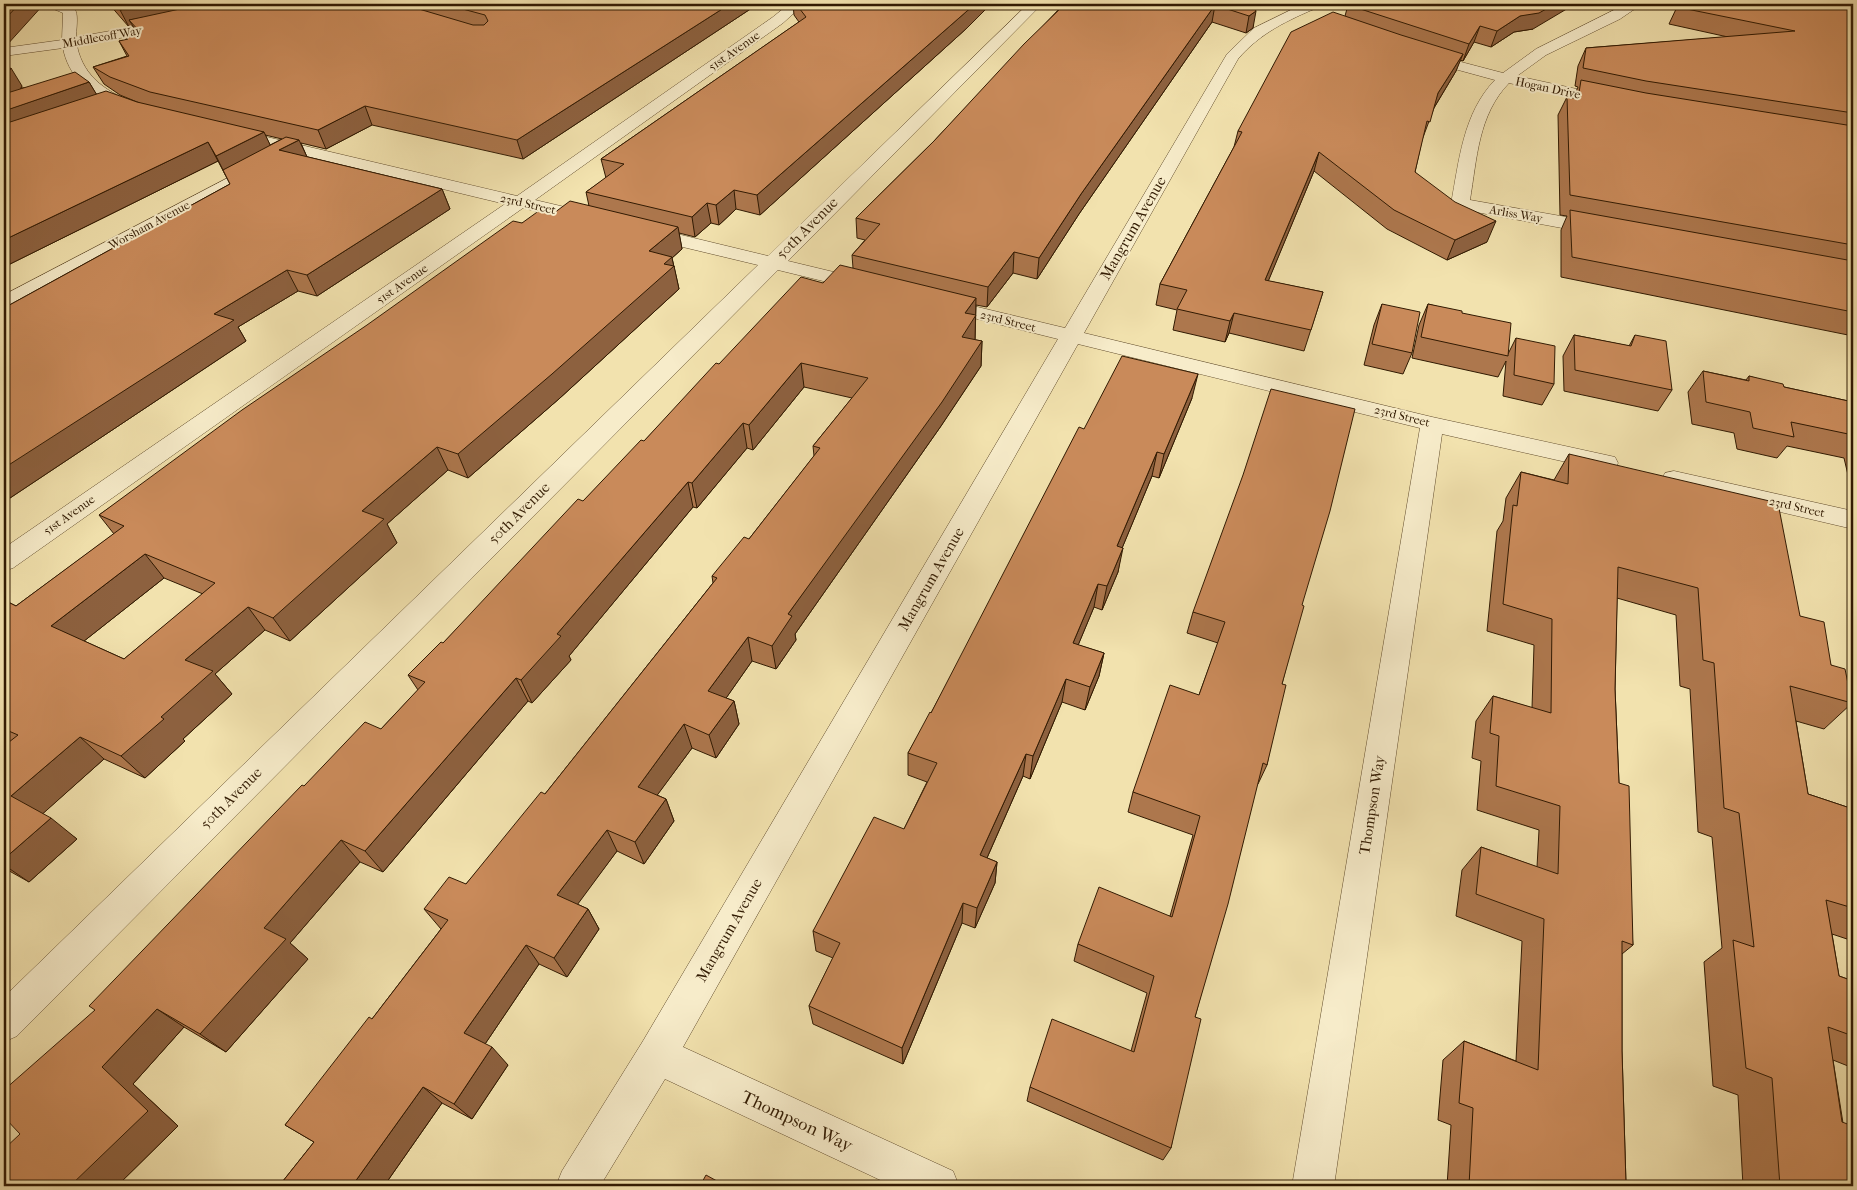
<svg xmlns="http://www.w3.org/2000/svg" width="1857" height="1190" viewBox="0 0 1857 1190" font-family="'IM FELL French Canon',serif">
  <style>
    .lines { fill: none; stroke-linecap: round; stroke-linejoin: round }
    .street-casing { stroke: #614c2d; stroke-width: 1 }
    .street { fill: #f7ecca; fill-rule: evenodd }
    .wall { fill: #ad774d; stroke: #311a02; fill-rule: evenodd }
    .shaded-wall { fill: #8d613f; stroke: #311a02 }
    .building { fill: #c98a5a; stroke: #311a02; fill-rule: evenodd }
    .labels { text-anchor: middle; stroke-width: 4; stroke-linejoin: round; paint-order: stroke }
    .far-street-label { font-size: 12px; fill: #311a02; stroke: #f7ecca }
    .street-label { font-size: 15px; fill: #311a02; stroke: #f7ecca }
    .near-street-label { font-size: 18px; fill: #311a02; stroke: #f7ecca }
  </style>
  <rect width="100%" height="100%" fill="#f2e2ae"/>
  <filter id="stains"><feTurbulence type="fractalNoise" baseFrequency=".004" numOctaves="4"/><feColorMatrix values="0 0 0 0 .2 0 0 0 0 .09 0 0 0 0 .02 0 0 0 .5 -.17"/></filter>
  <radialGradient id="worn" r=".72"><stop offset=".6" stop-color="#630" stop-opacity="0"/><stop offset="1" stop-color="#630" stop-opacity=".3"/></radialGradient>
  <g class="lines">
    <g class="street-casing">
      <path id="street" d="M48 4C80 4 78 7 76 37L173 20 178 21 180 24 178 27 173 28 77 46C84 79 109 93 139 105L141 108 139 111C129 114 121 109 113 105 88 94 68 75 63 48L4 56V48L62 40 63 13 49 7Z
        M789 4H804L783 23 535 200 599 215 601 219 599 223 592 225 523 208 13 568 4 571V548L505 204 227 137 225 134 227 131 233 129 517 196 773 17Z
        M1028 4H1042L788 261 871 281 874 285 871 289 864 291 778 270 17 1036 4 1042V997L758 265 637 236 635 232 637 228 644 226 768 256Z
        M1303 4H1321L1319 7C1288 20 1260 33 1238 59L1084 333 1432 417 1606 455 1615 457 1618 463 1615 469 1606 471 1442 434 1334 1186H1292L1420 428 1078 344 683 1047 953 1171 959 1186H893L665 1079 600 1186H556L562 1171 643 1041 1058 339 933 308 930 304 933 300 940 298 1065 328 1227 54 1254 28Z
        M1626 4H1642L1620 19 1546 55 1517 76 1618 98 1620 101 1618 104 1612 106 1509 83C1478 115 1477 159 1470 200L1600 223 1607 225 1609 229 1607 233 1600 235 1454 208 1451 204C1459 161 1463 113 1495 80L1418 59 1416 56 1418 53 1423 52 1503 73 1536 49Z
        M262 160 268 161 271 165 268 169 11 307 4 309V295Z
        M1674 471 1853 511V529L1665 485 1662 479 1665 473Z"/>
    </g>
    <use href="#street" class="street"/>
  </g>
  <path class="wall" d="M109 4H758L523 159 372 125 326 149 301 143 307 157 442 189 450 209 317 296 298 291 238 327 246 341 4 502V308L230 184 218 161 4 267V71L22 86 21 88 89 82 96 94 142 104 120 95 104 84 93 67 127 56 119 41 127 40 124 35 137 34 133 26 129 27ZM265 135 282 139 270 145Z
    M793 4H991L967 28 760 215 736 209 719 225 711 223 695 237 679 233 682 249 672 258 679 289 560 398 468 478 448 470 387 524 397 543 290 641 265 630 215 674 232 694 183 739 185 741 145 778 104 759 42 814 77 839 29 882 4 868V746L10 741 4 738V600L16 606 114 534 99 515 522 223 554 213 589 206 586 192 606 178 601 159 799 22 794 15ZM164 578 203 594 124 659 84 641Z
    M1253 4V28L1246 33 1212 22 1079 214 1037 279 1013 273 987 307 976 305 975 340 982 341 981 366 941 426 795 634 796 640 776 669 752 661 726 698 734 701 739 724 716 758 692 748 657 795 666 799 674 821 644 864 617 851 577 904 588 909 599 929 567 977 539 964 485 1044 508 1065 472 1119 442 1103 384 1186H279L314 1142 285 1125 372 1019 441 929 424 909 466 884 545 794 713 583 712 576 749 539 814 456 813 446 852 398 804 387 753 450 747 448 697 508 693 507 569 656 571 660 532 703 528 701 383 872 360 862 290 943 308 959 226 1052 184 1027 133 1084 178 1126 117 1186H4L20 1134 95 1010 304 786 381 729 418 690 408 675 443 643 583 501 644 441 719 364 823 283 853 268 852 255 865 240 857 238 856 218 934 141 1060 8Z
    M1853 4V336L1561 277V230L1567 216 1560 215 1558 115 1567 97 1573 98 1578 87 1575 86 1578 66 1586 48 1728 37 1669 24 1677 7Z
    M1348 5 1533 29 1514 32 1491 47 1474 42 1463 61 1460 60 1456 71 1434 108 1422 140 1415 172 1487 242 1447 260 1387 229 1314 171 1268 281 1323 292 1304 351 1229 333 1225 342 1173 330 1177 310 1156 305 1160 284 1234 147 1238 131 1345 16Z
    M1382 304 1412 353 1403 374 1364 365 1374 325Z
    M1428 304 1462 313 1508 354 1516 338 1554 384 1542 405 1503 396 1506 361 1498 377 1412 358 1419 325Z
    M1574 335 1629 346 1635 335 1672 390 1658 411 1564 391 1563 356Z
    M1703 371 1746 380 1749 376 1784 387 1853 402V476L1848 475 1844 458 1787 446 1777 458 1737 449 1734 433 1692 424 1688 392Z
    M1192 398 1159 478 1152 476 1122 548 1118 572 1102 610 1094 607 1078 645 1104 653 1099 676 1085 710 1062 702 1030 779 1023 776 987 858 997 862 995 883 975 928 962 923 903 1064 813 1024 809 1006 833 958 816 951 813 931 904 829 927 782 908 775V753L931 713 1084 429Z
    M1569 454 1800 616 1831 665 1852 703 1824 729 1796 721 1808 794 1853 809V941L1832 934 1839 976 1853 981V1068L1833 1060 1853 1186H1743L1738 1095 1713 1086 1704 962 1722 948 1712 837 1698 832 1690 689 1680 686 1676 615 1617 598 1615 689 1619 783 1633 945 1622 954V1051L1626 1184 1631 1186H1447L1451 1125 1438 1120 1443 1060 1464 1041 1516 1061 1522 941 1456 916 1462 870 1481 847 1537 867 1539 830 1477 810 1481 761 1472 758 1476 721 1493 696 1532 708 1534 645 1487 631 1497 531 1503 521 1506 498 1521 472 1554 480Z
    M1302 605 1282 684 1267 765 1258 784H1257L1195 1017 1171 1148 1163 1160 1027 1101 1030 1087 1131 1051 1147 993 1074 961 1078 944 1170 916 1193 835 1128 812 1133 792 1199 695 1218 643 1187 633 1193 612Z"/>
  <path class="shaded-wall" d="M19 4H44L6 46H4V20Z
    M150 4H233L129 20 133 26 129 27 120 10Z
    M730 4H758L523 159 517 140Z
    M975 4H991L967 28 760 215 757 195Z
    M1555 4H1575L1533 29 1514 32 1491 47 1497 31 1520 16Z
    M1215 5 1212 22 1079 214 1037 279 1039 258 1081 194Z
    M1256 11 1253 28 1246 33 1249 16Z
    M1480 26 1474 42 1463 61 1469 44Z
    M1463 54 1456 71 1432 111 1438 93Z
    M11 68 22 86 9 109 89 82 100 100 4 134V80Z
    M365 106 372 125 326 149 318 130Z
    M264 132 273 151 226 176 216 156Z
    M299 140 308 159 279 150Z
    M208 142 218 161 4 267V240Z
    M1319 152 1314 171 1260 301 1265 280Z
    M442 189 450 209 317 296 307 275Z
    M734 190 736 209 719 225 716 205Z
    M707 203 711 223 695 237 692 217Z
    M1496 221 1487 242 1447 260 1455 240Z
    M678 227 682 249 672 258 674 267V266L679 289 560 398 468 478 458 454 649 251Z
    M1014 252 1013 273 987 307 988 287Z
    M287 270 298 291 238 327 246 341 4 502V468L214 314Z
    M976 298 975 339 961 361 962 337 965 313Z
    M1234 313 1229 333 1225 342 1230 321Z
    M982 341 981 366 941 426 795 634 796 640 776 669 772 646 788 614Z
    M801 363 804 387 753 450 749 425Z
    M1198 374 1192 398 1159 478 1164 454Z
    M743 423 747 448 697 508 692 483Z
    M437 447 448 470 387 524 397 543 290 641 273 618 362 511Z
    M1157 452 1152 476 1113 570 1117 546Z
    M688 482 693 507 569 656 571 660 532 703 521 680 557 634Z
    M1123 548 1118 572 1102 610 1107 586Z
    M145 554 164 578 74 649 51 626Z
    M1098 584 1094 607 1069 667 1073 643Z
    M248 607 265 630 215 674 232 694 183 739 185 741 145 778 121 756 161 717 185 660Z
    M748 637 752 661 715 714 708 691Z
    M1104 653 1099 676 1085 710 1090 687Z
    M516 678 528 701 383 872 365 851Z
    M1066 679 1062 702 1030 779 1033 756Z
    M734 701 739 724 716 758 709 735Z
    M684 724 692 748 647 809 638 787Z
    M80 737 104 759 38 818 11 796Z
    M1026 754 1023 776 979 876 980 855Z
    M666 799 674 821 644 864 635 842Z
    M51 818 77 839 29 882 4 865V859Z
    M607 830 617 851 569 916 557 895Z
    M341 840 360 862 290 943 308 959 226 1052 200 1034 264 928Z
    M997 862 995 883 975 928 977 908Z
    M963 903 962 923 903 1064 902 1048Z
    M588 909 599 929 567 977 554 958Z
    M526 945 539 964 481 1050 464 1033Z
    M157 1009 184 1027 133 1084 178 1126 117 1186H70L102 1067Z
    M492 1047 508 1065 472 1119 454 1104Z
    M423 1087 442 1103 384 1186H352Z"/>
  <path class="building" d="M4 4H19L4 20Z
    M115 4H150L120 10Z
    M203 4H402L473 25H484L488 21 485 15 444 4H730L517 140 365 106 318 130 150 92 110 77 93 67 129 56 119 41 128 39 124 35 141 33 129 20Z
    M796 4H975L757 195 734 190 716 205 707 203 692 217 586 192 624 164 601 159 806 17Z
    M1065 4H1253L1256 11 1249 16 1215 5 1081 194 1039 258 1014 252 988 287 852 255 880 224 856 218 934 141 1024 44Z
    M1352 4H1555L1539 13 1520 16 1497 31 1480 26 1469 44 1348 5Z
    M1680 4H1853V113L1646 81 1583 68 1586 48 1795 31 1677 7Z
    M1333 12 1401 35 1463 54 1438 93 1430 122 1427 121 1415 172 1455 202 1496 221 1455 240 1394 210 1319 152 1265 280 1323 292 1311 330 1234 313 1230 321 1177 309 1187 290 1160 284 1242 132 1238 131 1291 32Z
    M11 68 4 80V71Z
    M75 72 89 82 4 111V94Z
    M1581 80 1646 93 1853 126V245L1570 195 1567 97 1578 99Z
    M106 91 137 102 264 132 216 156 208 142 4 240V124Z
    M286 137 299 140 279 150 442 189 307 275 287 270 214 314 234 320 4 468V308L230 184 223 170Z
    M570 201 678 227 649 251 672 257 664 264 674 266 552 374 458 454 437 447 362 511 384 519 273 618 248 607 185 660 213 671 161 717 164 719 121 756 80 737 11 796 51 818 4 859V746L18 735 4 729V600L16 606 124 526 99 515 242 410 367 325 513 221 522 223 540 210 554 213ZM145 554 215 583 124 659 51 626Z
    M1570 210 1853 261V312L1572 257Z
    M840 265 976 298 965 313 976 315 962 337 982 341 942 402 788 614 792 616 772 646 748 637 708 691 734 701 709 735 684 724 638 787 666 799 635 842 607 830 557 895 588 909 554 958 526 945 464 1033 492 1047 454 1104 423 1087 352 1186H279L314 1142 285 1125 369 1017 372 1019 448 920 424 909 449 877 466 884 541 792 545 794 717 578 712 576 744 537 749 539 820 448 813 446 868 378 801 363 749 425 743 423 692 483 688 482 557 634 561 636 521 680 516 678 365 851 341 840 264 928 286 939 200 1034 157 1009 102 1067 148 1111 70 1186H4V1149L20 1134 4 1117V1090L95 1010 89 1006 302 785 304 786 365 722 381 729 425 682 408 675 441 642 443 643 578 499 583 501 641 440 644 441 716 363 719 364 801 277 823 283Z
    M1382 304 1420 312 1412 353 1372 344Z
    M1428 304 1462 311V313L1511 323 1508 356 1421 337Z
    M1574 335 1631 346 1635 335 1666 341 1672 390 1575 370Z
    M1516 338 1555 346 1554 384 1514 375Z
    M1122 356 1198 374 1164 454 1157 452 1117 546 1123 548 1107 586 1098 584 1073 643 1104 653 1090 687 1066 679 1033 756 1026 754 980 855 997 862 977 908 963 903 902 1048 809 1006 840 943 813 931 874 817 904 829 937 763 908 753 930 712 931 713 1079 427 1084 429Z
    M1703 371 1749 381V376L1783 384 1784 387 1853 402V435L1791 422 1794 437 1753 428 1750 412 1706 402Z
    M1271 389 1355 409 1330 511 1302 605 1304 606 1282 684 1286 685 1267 765 1263 763 1228 904 1195 1017 1201 1019 1171 1148 1030 1087 1052 1019 1134 1052 1154 976 1078 944 1099 887 1172 917 1200 816 1133 792 1170 685 1199 695 1225 622 1193 612 1243 475Z
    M1569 454 1778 503 1800 616 1824 622 1831 665 1845 669 1852 703 1790 686 1808 794 1853 809V908L1826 900 1839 976 1853 981V1036L1828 1027 1842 1122 1853 1126V1186H1780L1772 1078 1746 1068 1733 940 1754 947 1739 813 1724 808 1714 663 1703 660 1698 588 1618 567 1615 689 1619 783 1629 786 1633 945 1622 941V1051L1626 1184 1631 1186H1469L1473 1108 1459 1103 1464 1041 1538 1070 1544 919 1476 894 1481 847 1558 874 1560 806 1496 786 1499 736 1490 733 1493 696 1551 713 1552 619 1503 604 1513 505 1517 506 1521 472 1568 484Z
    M706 1175 726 1186H700Z"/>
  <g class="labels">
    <g class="far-street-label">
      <text transform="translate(102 37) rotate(-10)" y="4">Middlecoff Way</text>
      <text transform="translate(734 51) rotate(-35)" y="4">51st Avenue</text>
      <text transform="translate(1548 88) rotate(12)" y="4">Hogan Drive</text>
      <text transform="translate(528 204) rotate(13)" y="4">23rd Street</text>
      <text transform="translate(1516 214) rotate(10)" y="4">Arliss Way</text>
      <text transform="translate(149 225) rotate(-28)" y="4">Worsham Avenue</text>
      <text transform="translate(402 284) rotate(-35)" y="4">51st Avenue</text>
      <text transform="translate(1008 321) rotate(14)" y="4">23rd Street</text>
      <text transform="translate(1402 416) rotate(14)" y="4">23rd Street</text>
      <text transform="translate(1797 507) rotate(13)" y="4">23rd Street</text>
      <text transform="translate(69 515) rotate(-35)" y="4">51st Avenue</text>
    </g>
    <g class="street-label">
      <text transform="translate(807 228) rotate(-45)" y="5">50th Avenue</text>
      <text transform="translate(1133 228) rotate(-60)" y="5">Mangrum Avenue</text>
      <text transform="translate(519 513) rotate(-45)" y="5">50th Avenue</text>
      <text transform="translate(931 579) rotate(-60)" y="5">Mangrum Avenue</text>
      <text transform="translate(231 798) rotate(-45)" y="5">50th Avenue</text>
      <text transform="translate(1372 805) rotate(-81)" y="5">Thompson Way</text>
      <text transform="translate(729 930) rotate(-60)" y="5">Mangrum Avenue</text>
    </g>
    <g class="near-street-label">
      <text transform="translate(797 1121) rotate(25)" y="6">Thompson Way</text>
    </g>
  </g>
  <rect width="1857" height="1190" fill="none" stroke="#f2e2ae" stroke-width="20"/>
  <rect x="5" y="5" width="1847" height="1180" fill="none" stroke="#311a02" stroke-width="2.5"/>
  <rect x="10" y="10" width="1837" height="1170" fill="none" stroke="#311a02"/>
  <rect width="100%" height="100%" filter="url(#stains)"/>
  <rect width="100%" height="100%" fill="url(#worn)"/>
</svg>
